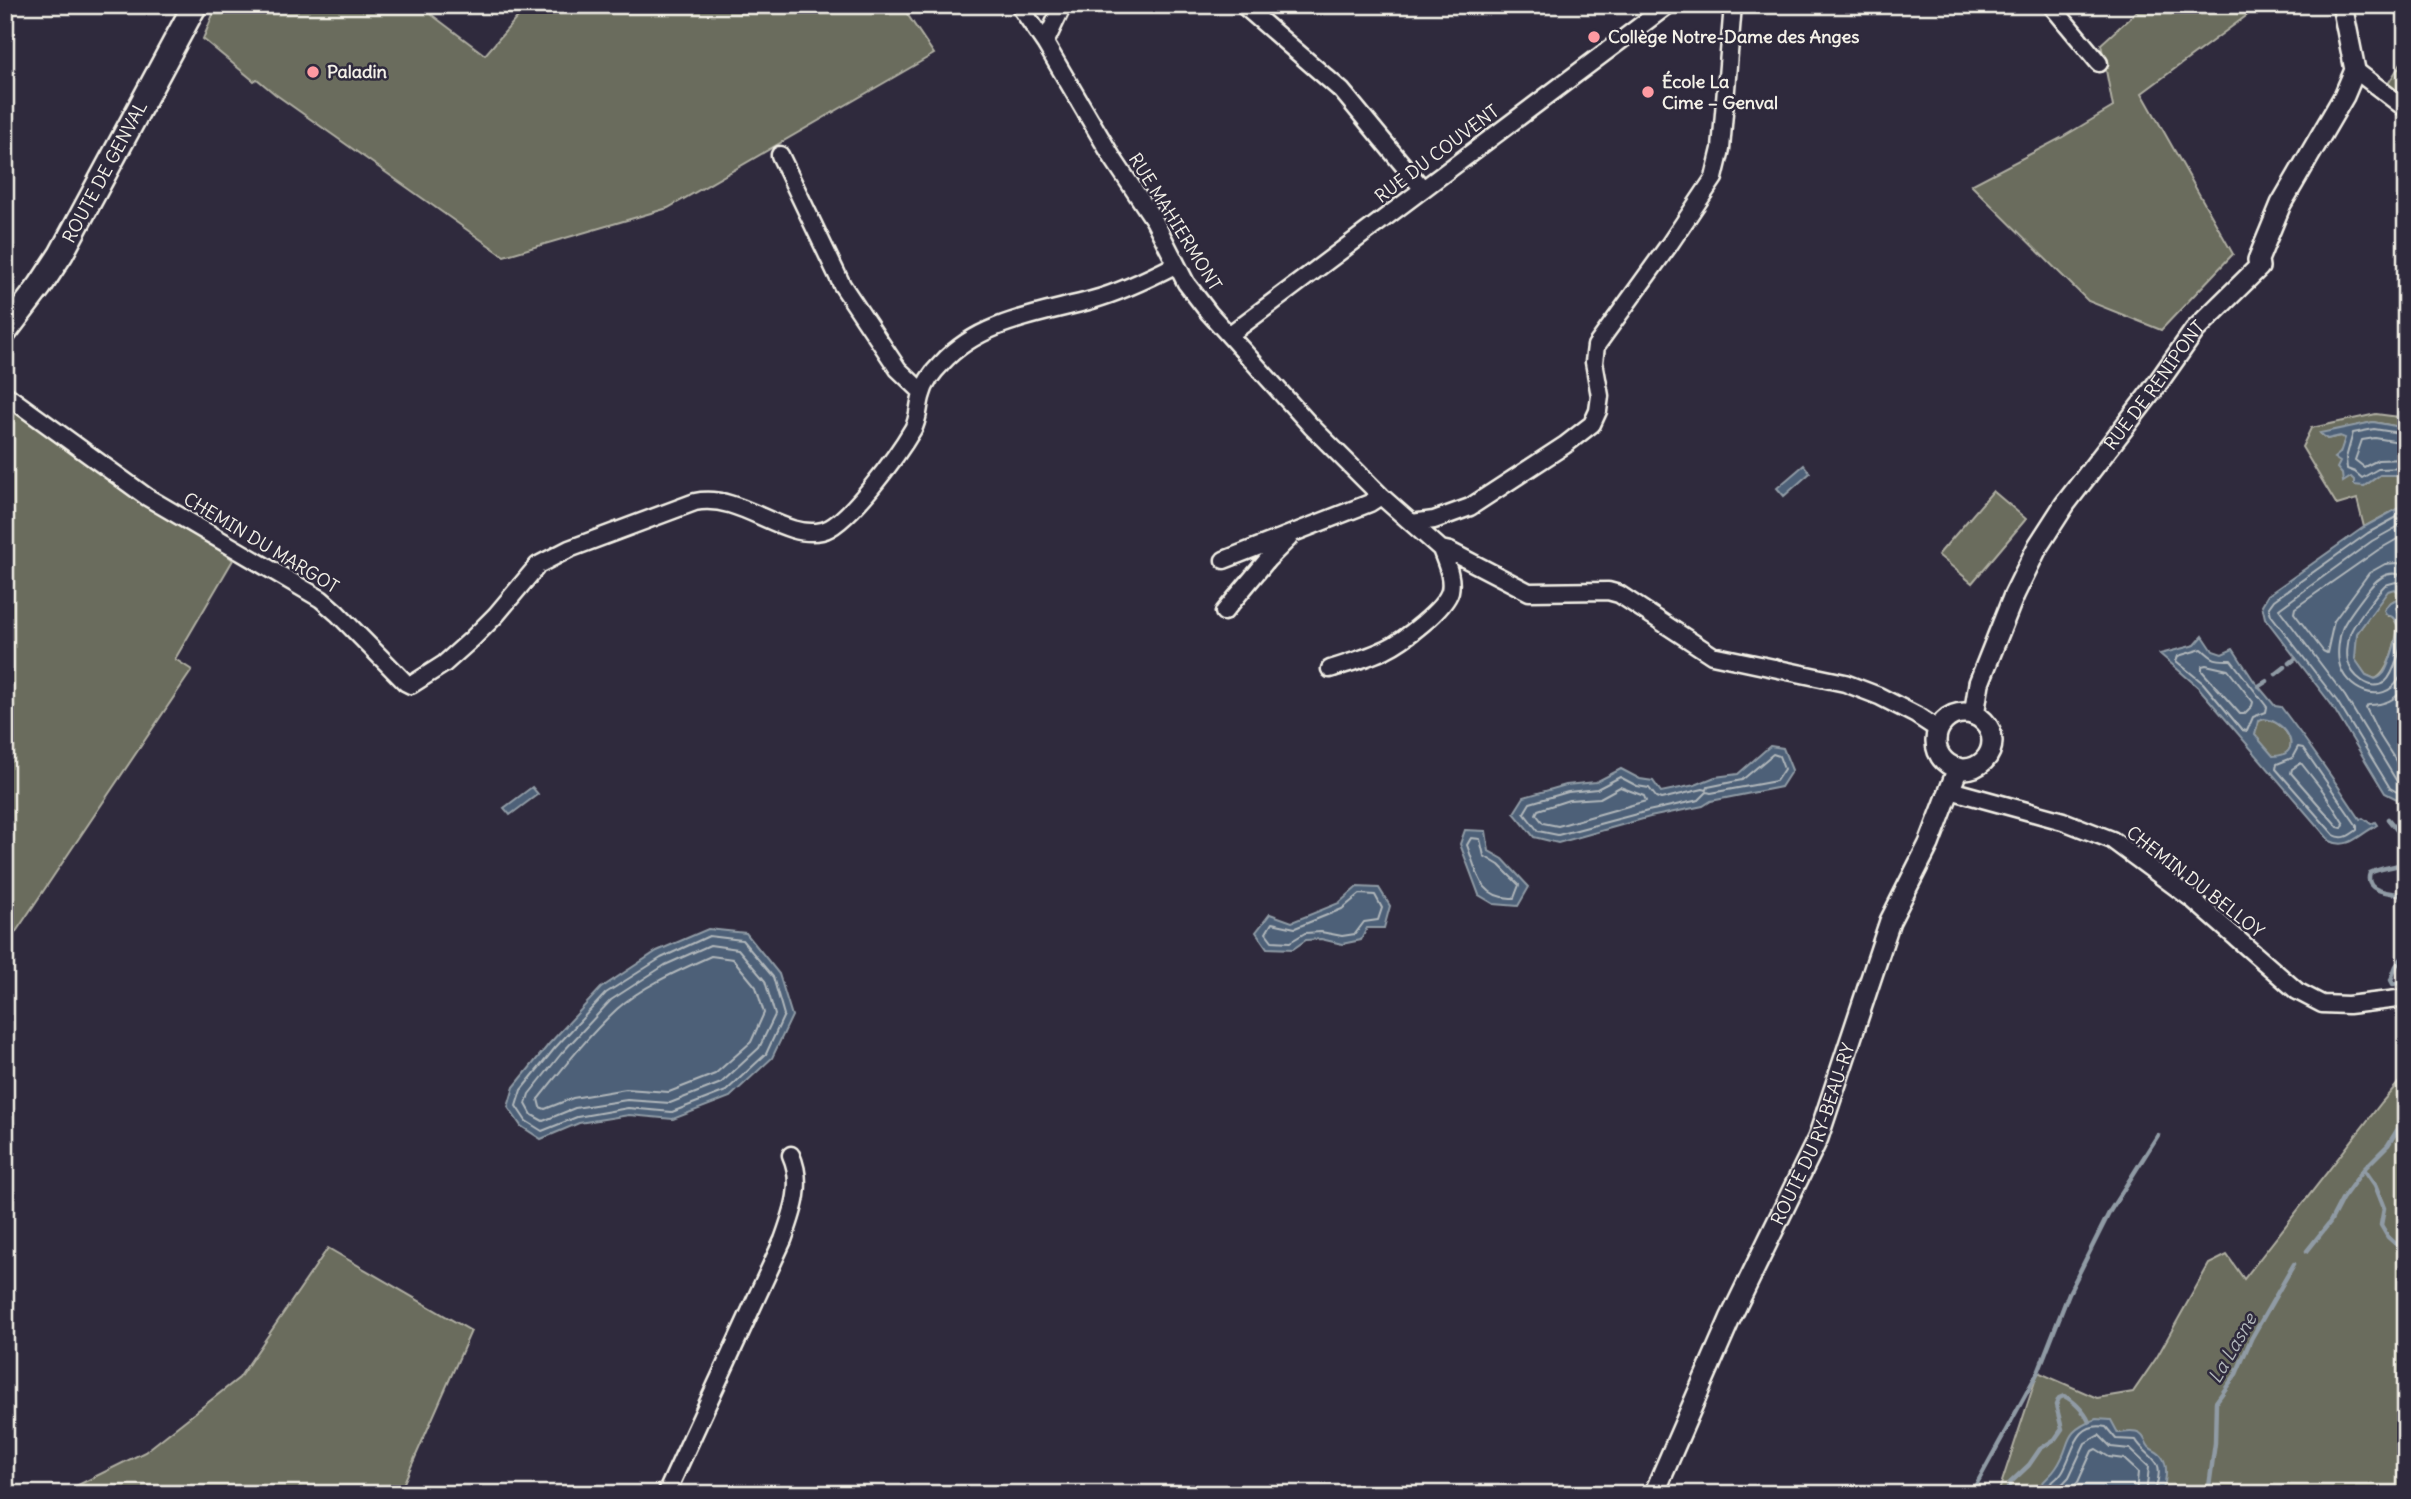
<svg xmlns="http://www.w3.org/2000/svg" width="2411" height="1499" viewBox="0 0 2411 1499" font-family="Delius,sans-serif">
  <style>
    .green { fill: #6a6c5d; stroke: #afaea2; stroke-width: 2 }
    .water { fill: #4d6178; stroke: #909ba5; stroke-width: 2; fill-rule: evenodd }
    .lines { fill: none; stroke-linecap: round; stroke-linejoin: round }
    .shore { stroke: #b1b7bb; stroke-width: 2 }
    .stream { stroke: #909ba5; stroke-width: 4.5 }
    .minor-casing { stroke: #f4f1e8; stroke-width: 21 }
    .tertiary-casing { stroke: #f4f1e8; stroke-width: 24 }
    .secondary-casing { stroke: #f4f1e8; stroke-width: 28 }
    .minor { stroke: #2f2a3d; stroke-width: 16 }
    .tertiary { stroke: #2f2a3d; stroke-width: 19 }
    .secondary { stroke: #2f2a3d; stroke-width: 23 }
    .poi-dot { fill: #ff9aa2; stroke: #2f2a3d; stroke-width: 2.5 }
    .labels { text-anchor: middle; stroke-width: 5; stroke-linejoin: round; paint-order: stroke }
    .poi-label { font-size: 18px; font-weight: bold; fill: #f4f1e8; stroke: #2f2a3d; text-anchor: start }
    .street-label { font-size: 18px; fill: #f4f1e8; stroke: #2f2a3d }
    .water-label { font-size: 19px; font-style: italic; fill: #b1b7bb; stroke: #2f2a3d }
  </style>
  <rect width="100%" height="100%" fill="#2f2a3d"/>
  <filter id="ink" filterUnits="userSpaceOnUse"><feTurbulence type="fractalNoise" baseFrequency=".0143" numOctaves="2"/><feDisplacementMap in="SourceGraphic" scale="14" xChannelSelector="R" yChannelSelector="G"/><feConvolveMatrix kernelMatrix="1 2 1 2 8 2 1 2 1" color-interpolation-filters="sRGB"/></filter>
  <g filter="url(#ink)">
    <path class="green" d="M217 5H426L424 9 485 55 528 5H901L934 54 668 208 504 256 275 94 257 79 254 81 203 39Z
      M2144 5H2261L2142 93 2233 254 2161 330 2088 301 1971 185 2061 138 2113 107 2101 44Z
      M2406 55V98L2388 84Z
      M5 393 159 501 233 560 175 659 192 670 5 948Z
      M2376 414 2406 418V428L2373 422 2321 434 2327 439 2340 436 2345 438C2337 463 2342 472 2364 486L2380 475H2406V504L2364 527 2357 499 2337 505 2302 447 2311 428Z
      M1993 491 2026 519 1972 583 1938 555Z
      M2395 589 2400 593 2399 598 2393 601 2388 616H2392L2398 626C2396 641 2389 673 2375 679L2366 675 2354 659 2357 633 2388 590Z
      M2264 719C2288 721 2305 756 2273 757L2254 735 2259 721Z
      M2406 1074V1494H1998L2038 1372 2097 1398 2133 1392 2157 1357 2209 1264 2227 1255 2244 1279 2382 1102Z
      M328 1248 471 1331 399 1494H60L145 1452 239 1378Z"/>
    <path class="water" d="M2373 422 2406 428V475H2380L2364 486 2354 485V480L2351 477 2343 482 2342 474 2337 468 2340 462 2334 458 2340 453 2345 438 2340 436 2327 439 2320 433Z
      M1804 465 1810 473 1784 496 1777 488Z
      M2406 504V794L2397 799 2385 793 2331 704 2265 618 2262 605 2268 595 2364 527ZM2395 589 2400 593 2399 598 2389 603 2384 610 2386 614C2391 616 2396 618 2398 625 2400 632 2388 667 2384 673 2380 678 2380 677 2375 679L2366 675 2355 659 2357 633 2388 591Z
      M2203 636 2213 651 2222 654 2233 649 2254 681 2275 706 2281 707C2309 744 2335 781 2360 819L2363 818 2371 824 2375 822 2377 825 2374 827C2359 835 2348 850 2330 841L2198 687 2160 654 2195 645ZM2264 719C2288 721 2305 756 2273 756L2255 735 2258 721Z
      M1770 746 1783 748 1792 770 1781 787 1711 801 1703 806 1650 817 1558 843 1534 837 1514 813 1524 797 1566 785 1596 782 1621 769 1640 779 1653 781 1661 792 1695 785 1715 777 1738 774Z
      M532 787 538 794 510 815 504 808Z
      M1465 830 1486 831 1489 851 1503 859 1529 887 1518 906 1494 904 1479 895 1460 844Z
      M1357 887 1379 888 1390 906 1384 928H1367L1361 940 1342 944 1321 939 1306 940 1293 949 1267 948 1256 932 1270 914 1292 922 1339 903Z
      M708 929 746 933 779 974 792 1016 772 1058 730 1097 673 1119 629 1115 579 1123 541 1139 521 1126 508 1107 514 1087 549 1044 601 988 657 951Z
      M2096 1419 2111 1420 2118 1433C2125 1433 2133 1430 2140 1434 2145 1437 2145 1442 2149 1447 2153 1451 2159 1452 2162 1457 2169 1466 2166 1486 2160 1494H2036C2041 1480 2049 1479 2056 1468 2074 1442 2059 1434 2096 1419Z"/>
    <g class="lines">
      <path class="shore" d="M2406 434 2374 429 2353 433 2346 458 2347 469 2355 472 2362 478 2378 469 2406 468
        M2406 443 2375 438 2362 440 2355 460 2364 467 2378 460 2406 459
        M2406 512 2368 533 2274 600 2269 607 2271 615 2337 701 2390 788 2397 792 2406 790
        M2406 522 2372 541 2279 609 2345 696 2396 780 2406 781
        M2406 534 2378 550 2295 608 2294 613 2323 651 2327 653 2334 621 2369 573 2385 564 2397 563 2406 565
        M2406 578C2391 568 2379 576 2369 589 2362 599 2346 618 2342 629 2339 638 2337 653 2339 662 2344 690 2383 707 2399 679 2403 673 2403 664 2406 658
        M2406 590 2396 582 2385 585C2377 593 2353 624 2350 634 2348 641 2346 654 2348 661 2351 675 2370 693 2385 682 2395 674 2403 640 2405 627L2396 608 2406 599
        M2202 649C2215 661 2215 660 2231 660L2267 707 2266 712 2253 717 2247 731 2242 730 2203 683 2176 661 2178 656Z
        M2206 665 2228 670 2253 702 2252 706 2244 714H2240L2202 671V666Z
        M2406 687C2395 700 2385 705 2368 705L2366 708 2380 736 2401 769 2406 771
        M2298 747 2303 748 2357 826V830C2349 836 2343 840 2334 835L2276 769 2277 764 2292 758Z
        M1773 754 1779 756 1784 769 1776 781 1711 793 1707 792 1699 800 1648 811 1558 835 1538 831 1524 813 1530 803 1568 792 1597 789 1620 777 1637 786 1649 788 1656 797 1661 799 1703 789 1707 790 1708 787 1742 780Z
        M2301 763 2323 791 2344 824 2342 828 2338 827 2291 773 2292 769Z
        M1620 787 1644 796 1646 801 1558 826 1543 823 1536 814 1538 810 1569 800 1600 798Z
        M1471 838 1480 839 1484 856 1499 865 1519 885 1514 898C1480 900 1477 872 1467 845Z
        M1360 894 1375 895 1382 908 1378 920 1364 922 1355 934 1342 936 1321 932 1305 933 1290 942 1272 941 1266 933 1272 923 1295 928 1342 909Z
        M709 936 742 940 773 977 784 1015 766 1054 726 1091 672 1112 628 1108 577 1117 542 1131 526 1121 516 1106 521 1090 555 1048 606 993 661 958Z
        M710 945 738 949 765 981 775 1015 759 1048 721 1083 670 1103 627 1100 575 1108 543 1121 532 1115 526 1104 529 1094 561 1054 611 1000 665 965Z
        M711 956 733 959 756 987 764 1013 751 1042 715 1074 669 1092 626 1089 573 1098 545 1109 540 1107 538 1099C563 1068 588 1036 617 1009 642 986 680 970 711 956Z
        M2043 1494C2047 1484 2056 1481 2062 1472 2074 1454 2074 1421 2106 1427L2116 1439 2136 1440C2141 1450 2156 1458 2158 1466 2161 1474 2156 1485 2155 1494
        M2053 1494 2069 1477 2085 1443 2099 1435 2111 1447 2130 1449 2149 1467 2146 1494
        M2067 1494 2078 1482 2092 1451 2096 1449 2109 1457 2124 1459 2138 1472 2136 1494"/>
      <path class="stream" d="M2290 663 2295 659
        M2276 674 2285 667
        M2259 686 2267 681
        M2388 819 2406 841
        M2406 862C2395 868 2382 867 2370 873 2363 893 2392 893 2406 895
        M2406 953 2396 966 2391 980 2393 984 2406 981
        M2364 1169 2375 1185 2384 1208 2381 1225 2388 1237 2406 1253
        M2307 1251 2330 1222 2342 1199 2364 1169 2388 1145 2406 1116
        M1971 1494 2038 1372 2069 1293 2110 1211 2158 1135
        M2006 1494 2010 1483 2029 1465 2040 1449 2055 1439 2062 1429 2056 1405 2059 1398 2064 1396C2073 1400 2085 1412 2089 1422
        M2208 1494 2215 1443 2216 1402 2236 1374 2251 1339 2294 1264"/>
      <g class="minor-casing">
        <path id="minor" d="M1019 5 1045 43 1112 157 1154 220 1186 283 1209 313 1311 426 1381 496 1441 549 1450 551 1529 592 1608 591 1619 594 1712 655 1845 683 1879 696 1916 715 1939 730
          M1243 5 1342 91 1422 188
          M2051 5 2099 63
          M1045 43 1063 5
          M2355 70 2406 109
          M780 155 842 285 898 369 922 392
          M1229 335 1668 5
          M5 394 147 497 321 599 337 613 405 682 411 685 444 664 472 639 496 615 538 565 569 549 695 502C742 493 782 540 822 531 847 526 899 453 913 429 919 419 918 405 922 394 925 382 934 371 942 363 980 321 1041 314 1092 300 1121 292 1148 279 1175 265
          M1412 523 1434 520 1470 507 1565 445 1592 424 1598 411 1600 396 1594 362 1596 346 1669 245 1714 178 1721 149 1733 5
          M1224 560 1370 503 1381 496
          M1224 612 1268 559 1289 538
          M1330 669C1348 663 1368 658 1386 649 1403 641 1445 609 1450 591 1453 577 1446 563 1441 549
          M1950 790 2063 821 2112 840 2192 899 2297 991 2322 1004 2348 1005 2406 998
          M666 1494 783 1240C793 1212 804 1184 791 1155"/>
      </g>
      <g class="tertiary-casing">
        <g id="tertiary">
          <circle cx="1964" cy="741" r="28"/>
          <path id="s1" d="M1974 715 1979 683 2014 595 2038 546 2065 504 2152 391 2195 330 2259 267 2258 260 2281 204 2344 96 2355 70 2342 5"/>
          <path id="s2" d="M1654 1494 1730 1319 1818 1138 1890 921 1929 844 1958 768"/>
        </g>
      </g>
      <g class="secondary-casing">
        <g id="secondary">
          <path id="s3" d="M5 332 40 286 61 254 195 5"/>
        </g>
      </g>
      <use href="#minor" class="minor"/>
      <use href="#tertiary" class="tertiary"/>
      <use href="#secondary" class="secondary"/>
    </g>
  </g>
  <g class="poi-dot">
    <circle cx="1594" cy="37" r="7"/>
    <circle cx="313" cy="72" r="7"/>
    <circle cx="1648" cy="92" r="7"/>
  </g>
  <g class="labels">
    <g class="poi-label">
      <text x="1608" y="43">Collège Notre-Dame des Anges</text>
      <text x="327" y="78">Paladin</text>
      <text x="1662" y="88">École La<tspan x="1662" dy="21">Cime – Genval</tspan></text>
    </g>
    <g class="street-label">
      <text transform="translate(1437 154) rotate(-37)" y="6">RUE DU COUVENT</text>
      <text dy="6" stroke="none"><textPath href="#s3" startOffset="189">ROUTE DE GENVAL</textPath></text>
      <text transform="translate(1175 222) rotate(58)" y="6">RUE MAHIERMONT</text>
      <text dy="6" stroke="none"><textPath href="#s1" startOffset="380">RUE DE RENIPONT</textPath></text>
      <text transform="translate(261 543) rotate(31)" y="6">CHEMIN DU MARGOT</text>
      <text transform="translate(2195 882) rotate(38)" y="6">CHEMIN DU BELLOY</text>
      <text dy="6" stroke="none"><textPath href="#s2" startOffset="394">ROUTE DU RY-BEAU-RY</textPath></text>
    </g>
    <g class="water-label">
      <text transform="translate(2232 1348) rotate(-60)" y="7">La Lasne</text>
    </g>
  </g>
  <rect width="2411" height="1499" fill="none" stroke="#2f2a3d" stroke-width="28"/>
  <rect x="14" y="14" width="2383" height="1471" fill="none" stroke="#f4f1e8" stroke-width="2.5" filter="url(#ink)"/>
</svg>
